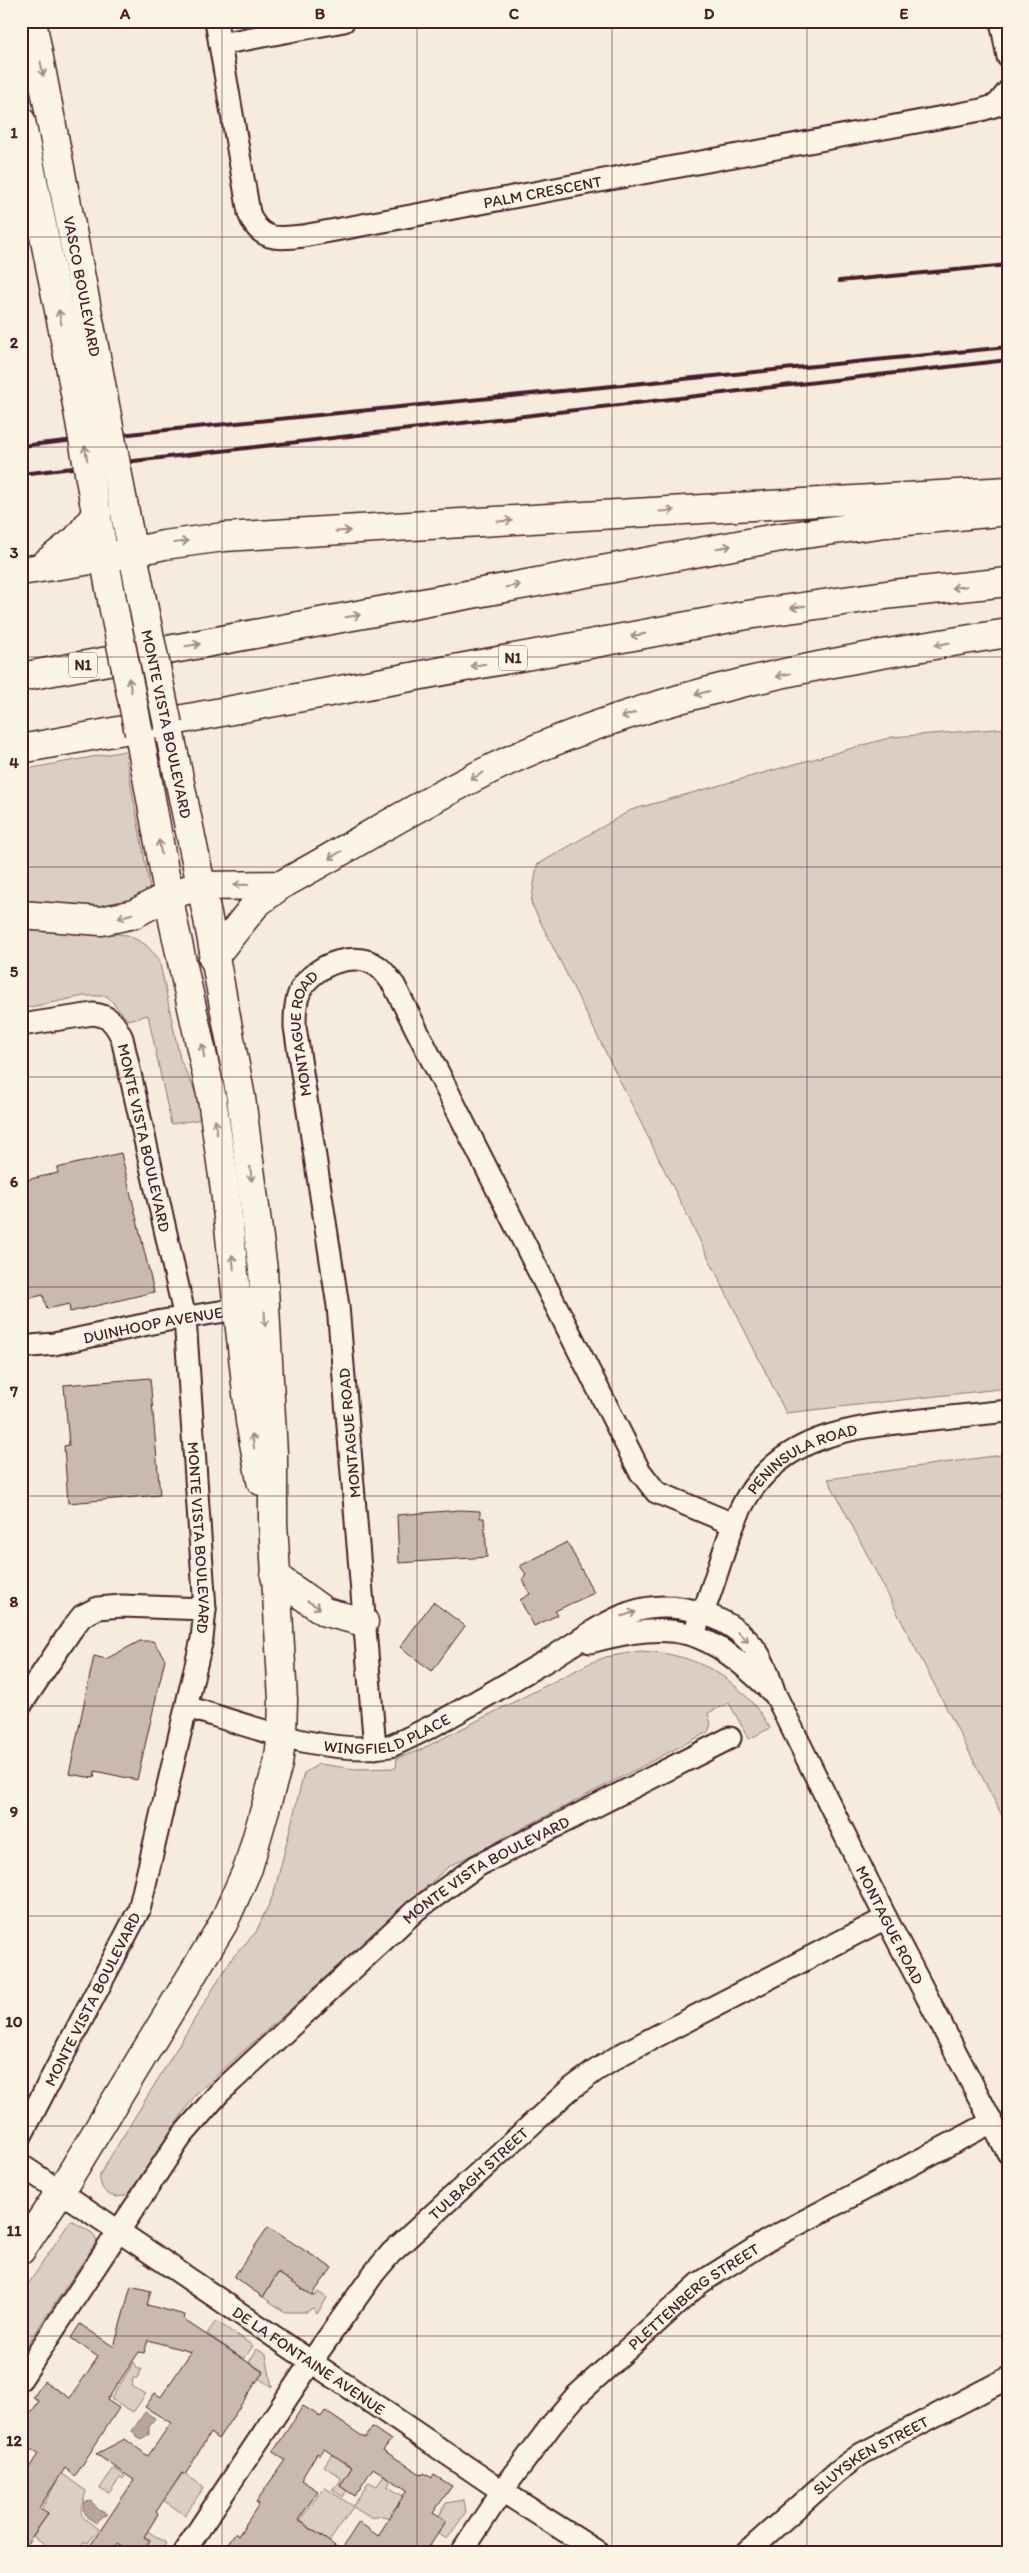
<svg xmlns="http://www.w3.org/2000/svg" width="1029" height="2573" viewBox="0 0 1029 2573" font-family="Itim,sans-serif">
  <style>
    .green { fill: #dbcec4; stroke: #927678 }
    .water { fill: #b8a39e; stroke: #8c6e70 }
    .building { fill: #cab9b1; stroke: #4a1f2b; fill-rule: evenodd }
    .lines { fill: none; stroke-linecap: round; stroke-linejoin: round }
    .minor-casing { stroke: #4a1f2b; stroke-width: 25 }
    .major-casing { stroke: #4a1f2b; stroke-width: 31 }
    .highway-casing { stroke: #4a1f2b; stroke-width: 31 }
    .minor { stroke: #fcf5e5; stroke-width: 21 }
    .major { stroke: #fcf5e5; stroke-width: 28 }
    .highway { stroke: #fcf5e5; stroke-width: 28 }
    .rail { stroke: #4a1f2b; stroke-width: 4 }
    .major-bridge-casing { stroke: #4a1f2b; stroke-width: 31; stroke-linecap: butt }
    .major-bridge { stroke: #fcf5e5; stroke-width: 28 }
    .oneway { stroke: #a38a88 }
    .grid { fill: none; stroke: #4a1f2b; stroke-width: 1; stroke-opacity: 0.55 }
    .labels { text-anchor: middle; stroke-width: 4; stroke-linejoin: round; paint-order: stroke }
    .shield { fill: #fcf5e5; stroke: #7f5f63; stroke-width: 1 }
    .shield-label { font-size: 15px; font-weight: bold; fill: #4a1f2b }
    .street-label { font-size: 16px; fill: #4a1f2b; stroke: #fcf5e5 }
    .neatline { fill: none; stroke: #4a1f2b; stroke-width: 2 }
    .grid-label { font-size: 16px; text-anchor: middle; font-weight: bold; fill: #4a1f2b }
  </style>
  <rect width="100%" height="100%" fill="#f5ecde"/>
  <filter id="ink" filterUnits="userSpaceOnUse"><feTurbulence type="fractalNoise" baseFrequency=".02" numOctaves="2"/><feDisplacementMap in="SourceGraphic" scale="10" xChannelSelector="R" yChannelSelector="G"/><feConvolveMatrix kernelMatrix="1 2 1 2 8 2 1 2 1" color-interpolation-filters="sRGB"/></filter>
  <g filter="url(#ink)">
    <path class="green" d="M1008 728V1388L786 1413 531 903 537 865 631 810 892 737Z
      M125 751 150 889 143 903C102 909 62 908 21 905V770Z
      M21 927 128 935 146 945 159 959 180 1059 200 1102 203 1119 171 1124 148 1015 128 1020 107 996H84L21 1009Z
      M1008 1454V1827L828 1479Z
      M640 1651C697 1653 741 1679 770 1728L749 1739 729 1703 708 1713 711 1724 708 1732 448 1867 196 2094 129 2193C114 2203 98 2192 100 2174L232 1958 256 1932 274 1893 304 1773 319 1764 355 1769 396 1768 397 1758 418 1751 590 1663 606 1657Z
      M71 2220 92 2233 97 2241 21 2354V2295Z
      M278 2273 312 2295 315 2296 318 2292 327 2298 317 2314 313 2308 307 2312H285L263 2297Z
      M216 2321 253 2346 244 2359 207 2334Z
      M257 2349 266 2355 272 2387 258 2378 263 2371 249 2362Z
      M134 2362 138 2369H142L137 2378H133L132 2386 146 2394 133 2412 111 2399Z
      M332 2454 352 2467 340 2486 347 2490 343 2497 332 2489 339 2484 341 2478 324 2466Z
      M114 2468 125 2476 123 2479 120 2478 109 2493 100 2488Z
      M61 2473 86 2491C80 2515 75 2513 99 2529L88 2543 84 2542 80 2548 83 2552H45L48 2546 33 2536 48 2514 41 2510Z
      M183 2473 204 2487 185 2515 163 2500Z
      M384 2475 391 2479 388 2487 405 2497 391 2512 392 2518 382 2516 371 2518 353 2507 329 2542 300 2520 324 2487 353 2506 369 2482 377 2486Z
      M464 2500 466 2512 447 2539 438 2534 446 2521 439 2517 446 2503Z
      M118 2512 166 2543 160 2552H142L150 2540 130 2527Z"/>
    <path class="water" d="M145 2412 155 2418 149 2427V2435L141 2440 132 2431Z
      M91 2501 99 2510 108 2514 96 2523 87 2517 83 2509 84 2502Z"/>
    <path class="building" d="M121 1153 154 1292 70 1312 69 1304 47 1309 43 1295 26 1299 21 1280V1181L58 1173 57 1168Z
      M150 1378 160 1495 68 1503 64 1446 69 1445 64 1385Z
      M460 1510 480 1511V1518H484L487 1557 399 1563 397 1515Z
      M567 1542 594 1593 555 1611 558 1615 534 1626 520 1600 530 1594 523 1580 526 1574 520 1566Z
      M433 1602 465 1626 432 1671 400 1647Z
      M140 1641H153L165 1659 137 1780 95 1771 94 1778 69 1774 94 1656 106 1659Z
      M268 2227 332 2268 312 2295 278 2273 263 2297 234 2277Z
      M131 2286 151 2291 147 2305 185 2315 184 2320 263 2372 218 2439 210 2433 185 2475 182 2473 156 2512 158 2514 144 2537 150 2540 142 2552H129L117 2544 112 2552H86L134 2480 96 2454 125 2439 148 2456 171 2423 145 2407 155 2393 161 2397 191 2352 148 2340 144 2353 139 2352 107 2400 119 2408 75 2476 65 2468 39 2508 48 2514 21 2552V2480L38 2454 21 2443V2427L39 2401 33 2398 44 2381 70 2398 98 2357 71 2338 80 2324 114 2347Z
      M303 2406 321 2417 325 2411 365 2438 372 2427 391 2440 383 2450 422 2475 424 2473 432 2478 434 2475 452 2486 433 2513 446 2521 426 2552H222L235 2533 238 2536 259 2504 256 2502 285 2460 273 2452ZM324 2449 352 2467 340 2486 355 2496 373 2468 407 2490 378 2536 359 2522 341 2550 298 2520 318 2491 301 2480 317 2453 320 2455Z"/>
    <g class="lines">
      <g class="minor-casing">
        <g id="minor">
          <path id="s1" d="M216 21 249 213C259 241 277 239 303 236L981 110 997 105 1008 91"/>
          <path d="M1001 21 1008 57"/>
          <path d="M220 44 344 21"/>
          <path id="s2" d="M21 1025 93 1014C110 1016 115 1023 122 1038L185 1318 205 1609 202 1639 139 1910 21 2136"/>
          <path id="s3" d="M21 1347 54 1344 162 1321 238 1309 248 1299"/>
          <path id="s4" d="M693 1635C698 1622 705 1609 709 1596 721 1563 729 1528 747 1497 785 1436 848 1428 913 1421 945 1418 976 1414 1008 1411"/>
          <path d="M590 1642C677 1619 706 1628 771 1691"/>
          <path d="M21 1705 72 1629 82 1616 98 1608 122 1606 205 1609"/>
          <path id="s5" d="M187 1707C251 1726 323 1756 391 1746 443 1723 492 1692 541 1664 570 1648 597 1625 629 1613 673 1598 731 1613 758 1653 766 1665 770 1680 775 1694L886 1918 1008 2153"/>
          <path id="s6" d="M375 1748 338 1306 295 1027C295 1014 295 1001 301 989 315 964 359 947 382 970 386 974 390 980 394 985L639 1470 656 1492 733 1524"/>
          <path id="s7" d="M21 2165 502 2491 598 2552"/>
          <path id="s8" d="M21 2379 181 2137 219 2093 416 1910 477 1866 730 1738"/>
          <path id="s9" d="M184 2552 311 2362 374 2273 391 2253 568 2091 595 2071 622 2054 886 1918"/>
          <path id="s10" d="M462 2552 502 2491 553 2423 575 2397 700 2283 768 2240 992 2122"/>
          <path id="s11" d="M747 2552 838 2471 861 2454 1008 2378"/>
        </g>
      </g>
      <g class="major-casing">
        <g id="major">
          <path id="s12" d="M32 21 97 362"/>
          <path d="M21 121 70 365"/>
          <path d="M122 497 141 595"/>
          <path d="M94 501 112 600"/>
          <path d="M139 733 174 925 212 1099 225 1190 250 1421 261 1481"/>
          <path d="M275 1576 325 1612 364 1622"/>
          <path d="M21 2250 60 2192 223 1924 248 1868 278 1764 282 1734 283 1700 273 1522V1454L263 1270 241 1098 208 919 168 725"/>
        </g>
      </g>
      <g class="highway-casing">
        <path id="highway" d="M41 567 77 539 97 513
          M21 571 105 558 164 545 224 537 1008 491
          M21 677 776 538 886 523 1008 511
          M21 749 747 615 893 594 1008 582
          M21 915 101 921 134 914 169 895 200 886 281 885
          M213 958 256 904 281 885C351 847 422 802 493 768 653 691 833 661 1008 633"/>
      </g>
      <use href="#minor" class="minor"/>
      <use href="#major" class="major"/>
      <use href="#highway" class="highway"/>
      <path class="rail" d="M839 281 1008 265
        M21 446 166 430 1008 347
        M21 474 1008 360"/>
      <g class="major-bridge-casing">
        <path id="major-bridge" d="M97 362 122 497
          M70 365 94 501
          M141 595 168 725
          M112 600 139 733"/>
      </g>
      <use href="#major-bridge" class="major-bridge"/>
    </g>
    <defs><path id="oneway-shaft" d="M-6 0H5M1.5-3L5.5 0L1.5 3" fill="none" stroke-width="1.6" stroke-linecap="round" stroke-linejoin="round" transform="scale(1.25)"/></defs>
    <g class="oneway">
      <use href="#oneway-shaft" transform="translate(42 69) rotate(79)"/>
      <use href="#oneway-shaft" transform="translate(60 317) rotate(-101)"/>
      <use href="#oneway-shaft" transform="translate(86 453) rotate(-100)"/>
      <use href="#oneway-shaft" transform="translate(667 511) rotate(-3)"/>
      <use href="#oneway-shaft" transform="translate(505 521) rotate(-4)"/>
      <use href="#oneway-shaft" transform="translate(343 531) rotate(-3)"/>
      <use href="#oneway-shaft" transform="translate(181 542) rotate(-8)"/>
      <use href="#oneway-shaft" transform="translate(724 547) rotate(-10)"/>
      <use href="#oneway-shaft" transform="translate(513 586) rotate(-10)"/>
      <use href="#oneway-shaft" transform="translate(959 587) rotate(174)"/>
      <use href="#oneway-shaft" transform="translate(798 607) rotate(171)"/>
      <use href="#oneway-shaft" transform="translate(353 616) rotate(-10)"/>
      <use href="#oneway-shaft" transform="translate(638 635) rotate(170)"/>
      <use href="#oneway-shaft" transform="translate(942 644) rotate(170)"/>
      <use href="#oneway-shaft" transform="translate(193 645) rotate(-10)"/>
      <use href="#oneway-shaft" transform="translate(478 665) rotate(170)"/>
      <use href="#oneway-shaft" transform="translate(783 675) rotate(169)"/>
      <use href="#oneway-shaft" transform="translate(130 685) rotate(-101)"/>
      <use href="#oneway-shaft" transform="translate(702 693) rotate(164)"/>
      <use href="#oneway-shaft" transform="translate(628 715) rotate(163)"/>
      <use href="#oneway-shaft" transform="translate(477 776) rotate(151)"/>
      <use href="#oneway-shaft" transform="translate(160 847) rotate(-100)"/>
      <use href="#oneway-shaft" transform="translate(335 855) rotate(150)"/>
      <use href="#oneway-shaft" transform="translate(241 885) rotate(179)"/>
      <use href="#oneway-shaft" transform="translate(125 916) rotate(163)"/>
      <use href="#oneway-shaft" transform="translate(203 1051) rotate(-101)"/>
      <use href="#oneway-shaft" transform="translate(216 1127) rotate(-98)"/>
      <use href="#oneway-shaft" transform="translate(251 1174) rotate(83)"/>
      <use href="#oneway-shaft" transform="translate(233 1262) rotate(-96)"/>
      <use href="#oneway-shaft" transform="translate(265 1319) rotate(87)"/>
      <use href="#oneway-shaft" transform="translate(253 1441) rotate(-99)"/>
      <use href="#oneway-shaft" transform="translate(314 1605) rotate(31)"/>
      <use href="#oneway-shaft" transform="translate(629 1614) rotate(-18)"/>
      <use href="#oneway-shaft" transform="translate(743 1637) rotate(43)"/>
    </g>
  </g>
  <path class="grid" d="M222 21V2552M417 21V2552M612 21V2552M807 21V2552M21 237H1008M21 447H1008M21 657H1008M21 867H1008M21 1077H1008M21 1287H1008M21 1496H1008M21 1706H1008M21 1916H1008M21 2126H1008M21 2336H1008"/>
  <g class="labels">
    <g class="shield">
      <rect x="499" y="645.5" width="28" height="25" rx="4"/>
      <rect x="69" y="652.5" width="28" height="25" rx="4"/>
    </g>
    <g class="shield-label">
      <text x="513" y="663">N1</text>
      <text x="83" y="670">N1</text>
    </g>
    <g class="street-label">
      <text dy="6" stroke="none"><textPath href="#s1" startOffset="504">PALM CRESCENT</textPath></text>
      <text dy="6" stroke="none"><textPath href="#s12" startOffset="270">VASCO BOULEVARD</textPath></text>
      <text transform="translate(167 724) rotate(78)" y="6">MONTE VISTA BOULEVARD</text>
      <text dy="6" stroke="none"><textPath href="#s6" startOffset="721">MONTAGUE ROAD</textPath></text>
      <text dy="6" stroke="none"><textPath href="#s2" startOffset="215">MONTE VISTA BOULEVARD</textPath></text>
      <text dy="6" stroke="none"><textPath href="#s3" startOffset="134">DUINHOOP AVENUE</textPath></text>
      <text transform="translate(349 1433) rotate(-95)" y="6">MONTAGUE ROAD</text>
      <text dy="6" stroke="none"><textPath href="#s4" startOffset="218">PENINSULA ROAD</textPath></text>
      <text dy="6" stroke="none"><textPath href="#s2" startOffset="620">MONTE VISTA BOULEVARD</textPath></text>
      <text dy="6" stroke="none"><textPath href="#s5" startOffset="208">WINGFIELD PLACE</textPath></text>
      <text dy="6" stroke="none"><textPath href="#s8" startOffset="698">MONTE VISTA BOULEVARD</textPath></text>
      <text dy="6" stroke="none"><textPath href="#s5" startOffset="929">MONTAGUE ROAD</textPath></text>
      <text transform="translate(92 1999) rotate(-63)" y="6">MONTE VISTA BOULEVARD</text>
      <text dy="6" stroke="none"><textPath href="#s9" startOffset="482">TULBAGH STREET</textPath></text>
      <text dy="6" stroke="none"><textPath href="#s10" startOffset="348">PLETTENBERG STREET</textPath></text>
      <text dy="6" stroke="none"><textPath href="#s7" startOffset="348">DE LA FONTAINE AVENUE</textPath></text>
      <text dy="6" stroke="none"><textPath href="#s11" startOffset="158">SLUYSKEN STREET</textPath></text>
    </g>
  </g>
  <rect width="1029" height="2573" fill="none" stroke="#fcf5e5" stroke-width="55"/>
  <rect x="28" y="28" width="974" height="2518" class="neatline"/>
  <g class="grid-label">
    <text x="125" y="19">A</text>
    <text x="320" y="19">B</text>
    <text x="514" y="19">C</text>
    <text x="709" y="19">D</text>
    <text x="904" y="19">E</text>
    <text x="14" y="138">1</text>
    <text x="14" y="348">2</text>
    <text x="14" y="558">3</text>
    <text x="14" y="768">4</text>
    <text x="14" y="977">5</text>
    <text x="14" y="1187">6</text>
    <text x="14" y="1397">7</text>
    <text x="14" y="1607">8</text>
    <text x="14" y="1817">9</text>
    <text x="14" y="2027">10</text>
    <text x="14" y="2236">11</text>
    <text x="14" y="2446">12</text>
  </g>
</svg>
